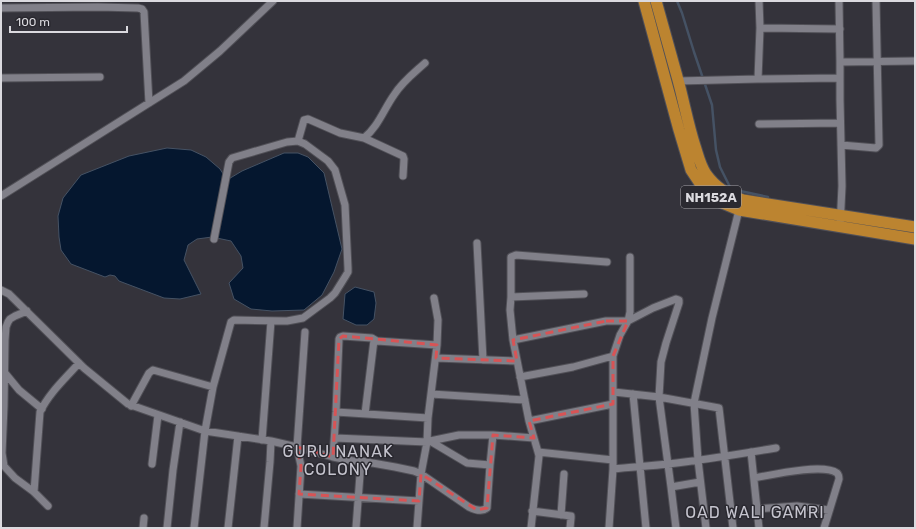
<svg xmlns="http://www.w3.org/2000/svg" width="916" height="529" viewBox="0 0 916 529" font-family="Rubik,sans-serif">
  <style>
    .water { fill: #05172f; stroke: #455264 }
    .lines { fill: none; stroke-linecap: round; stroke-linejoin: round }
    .stream { stroke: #455264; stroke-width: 2.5 }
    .minor-casing { stroke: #515057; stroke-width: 9 }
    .trunk-casing { stroke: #515057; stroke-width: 13 }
    .minor { stroke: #818089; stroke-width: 7 }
    .trunk { stroke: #bc8430; stroke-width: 11 }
    .marked { fill: none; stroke: #d75456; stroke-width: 3; stroke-dasharray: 8 5; stroke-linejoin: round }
    .labels { text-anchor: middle; stroke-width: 3; stroke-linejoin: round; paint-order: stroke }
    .shield { fill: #2a2930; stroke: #a6a5aa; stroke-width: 1 }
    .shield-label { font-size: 13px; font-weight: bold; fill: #dbdadf }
    .quarter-label { font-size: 16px; letter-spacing: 1px; fill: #c5c4ce; stroke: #2a2930 }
  </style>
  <rect width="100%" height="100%" fill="#34333b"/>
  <path class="water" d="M167 148 191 150 206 157 220 169 227 180 242 171 284 153H298L308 157 324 173 342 249 334 272 322 295 304 310 272 311 251 309 234 299 229 283 243 268 241 256 231 241 212 237 197 239 188 245 184 260 201 294 180 299 164 298 119 281 115 276 110 275 105 277 71 264 61 250 59 237 58 216 63 198 81 175 129 156Z
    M355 287 374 292 376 303 374 319 367 325H356L343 319 345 294Z"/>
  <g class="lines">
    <path class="stream" d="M677 1 682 13 694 52 712 105 716 150 720 167 731 189 768 197"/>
    <g class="minor-casing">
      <path id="minor" d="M839 1 840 62V100L842 186 840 227
        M1 8 98 7 138 8 142 9 144 12 149 103
        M760 28 840 29
        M840 62 915 61
        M1 78 100 77
        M758 79 840 78
        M678 81 758 79 760 28 759 1
        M759 124 840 123
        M364 138C378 127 384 109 394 95 402 82 414 73 425 63
        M298 141 304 120 308 119 340 133 364 138 403 156 404 159 403 176
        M841 145 876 148 879 145 876 1
        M1 196 184 81 220 51 273 1
        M477 243 483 360
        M1 290 9 294 84 368 128 404 205 431 271 441 297 447 333 457 353 461H361L395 467 414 471 421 474 469 507C475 510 482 512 487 508L490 465 467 463 430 441 427 442 335 438
        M511 297 584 294
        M27 311 15 316 10 319 8 322 6 327 5 340 4 406 2 453 4 466 15 478 34 492 48 506
        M513 340 606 321H628L630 312V257
        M436 358 517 361
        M5 373 19 390 42 409
        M520 377 573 367 613 356
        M614 392 659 397 719 408 733 528
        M431 394 525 400
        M633 394 646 528
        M131 406 149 373 153 370 213 387
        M336 412 428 418
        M365 414 374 340
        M529 421 613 404
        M262 440 271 321
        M430 441 459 435H493
        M538 452 613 460
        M751 452 759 528
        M333 457 336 412 339 339 340 337 343 336 372 338 377 341 437 345
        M152 464 158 415
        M490 465 493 435 534 438
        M613 469C631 467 650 466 668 464 704 460 740 454 776 448
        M754 478C771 475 823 463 837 473 839 475 839 476 839 479L824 528
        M671 487 700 482
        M34 492 40 412C49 393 65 379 79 363
        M299 494 419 501
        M756 509 797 506 829 510
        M532 511 571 516V518L570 528
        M561 515 564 474
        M143 528 144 518
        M167 528 173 470 180 422
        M194 528 205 431 213 387 231 322 234 320 287 321 303 318 330 298 335 293 345 277 348 272V268L345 205 335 170 328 161 305 144 298 141 287 142 232 158 229 162 214 239
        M228 528 238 436
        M264 528 270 462 271 441
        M297 528 301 466 297 447 305 332
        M356 528 361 461
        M417 528 421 474 427 442 428 418 437 345 438 320 434 298
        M531 528 539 456 538 452 529 421 513 340 510 310 511 297V257L516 255 607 262
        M609 528 613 469V356L620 335 628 321 653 308 676 299 679 300V303L666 343 661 362 659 397 671 487 676 528
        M706 528 698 460 694 403 712 318 739 210"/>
    </g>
    <g class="trunk-casing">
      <path id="trunk" d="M644 1 679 130 691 170 701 185 709 195 715 200 739 210 915 239
        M656 1C663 27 671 54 678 80 684 102 688 124 695 146 698 155 700 165 706 174 716 188 727 194 743 200L915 227"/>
    </g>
    <use href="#minor" class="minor"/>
    <use href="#trunk" class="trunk"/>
  </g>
  <path class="marked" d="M606 321H628L613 356V404L529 421 534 438 493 435 487 508 477 510 421 474 419 501 299 494 301 466 297 447 333 457 339 339 343 336 437 345 436 358 517 361 513 340Z"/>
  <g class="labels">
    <rect class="shield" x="681" y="186" width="60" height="22" rx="3"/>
    <g class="shield-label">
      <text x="711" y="202">NH152A</text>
    </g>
    <g class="quarter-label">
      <text x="338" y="457">GURU NANAK<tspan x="338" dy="18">COLONY</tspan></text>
      <text x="755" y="518">OAD WALI GAMRI</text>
    </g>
  </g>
  <rect width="916" height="529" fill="none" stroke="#dbdadf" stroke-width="4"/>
  <path d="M10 26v6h117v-6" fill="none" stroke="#dbdadf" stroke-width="2"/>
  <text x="16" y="26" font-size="12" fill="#dbdadf" stroke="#2a2930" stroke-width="3" paint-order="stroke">100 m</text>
</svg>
